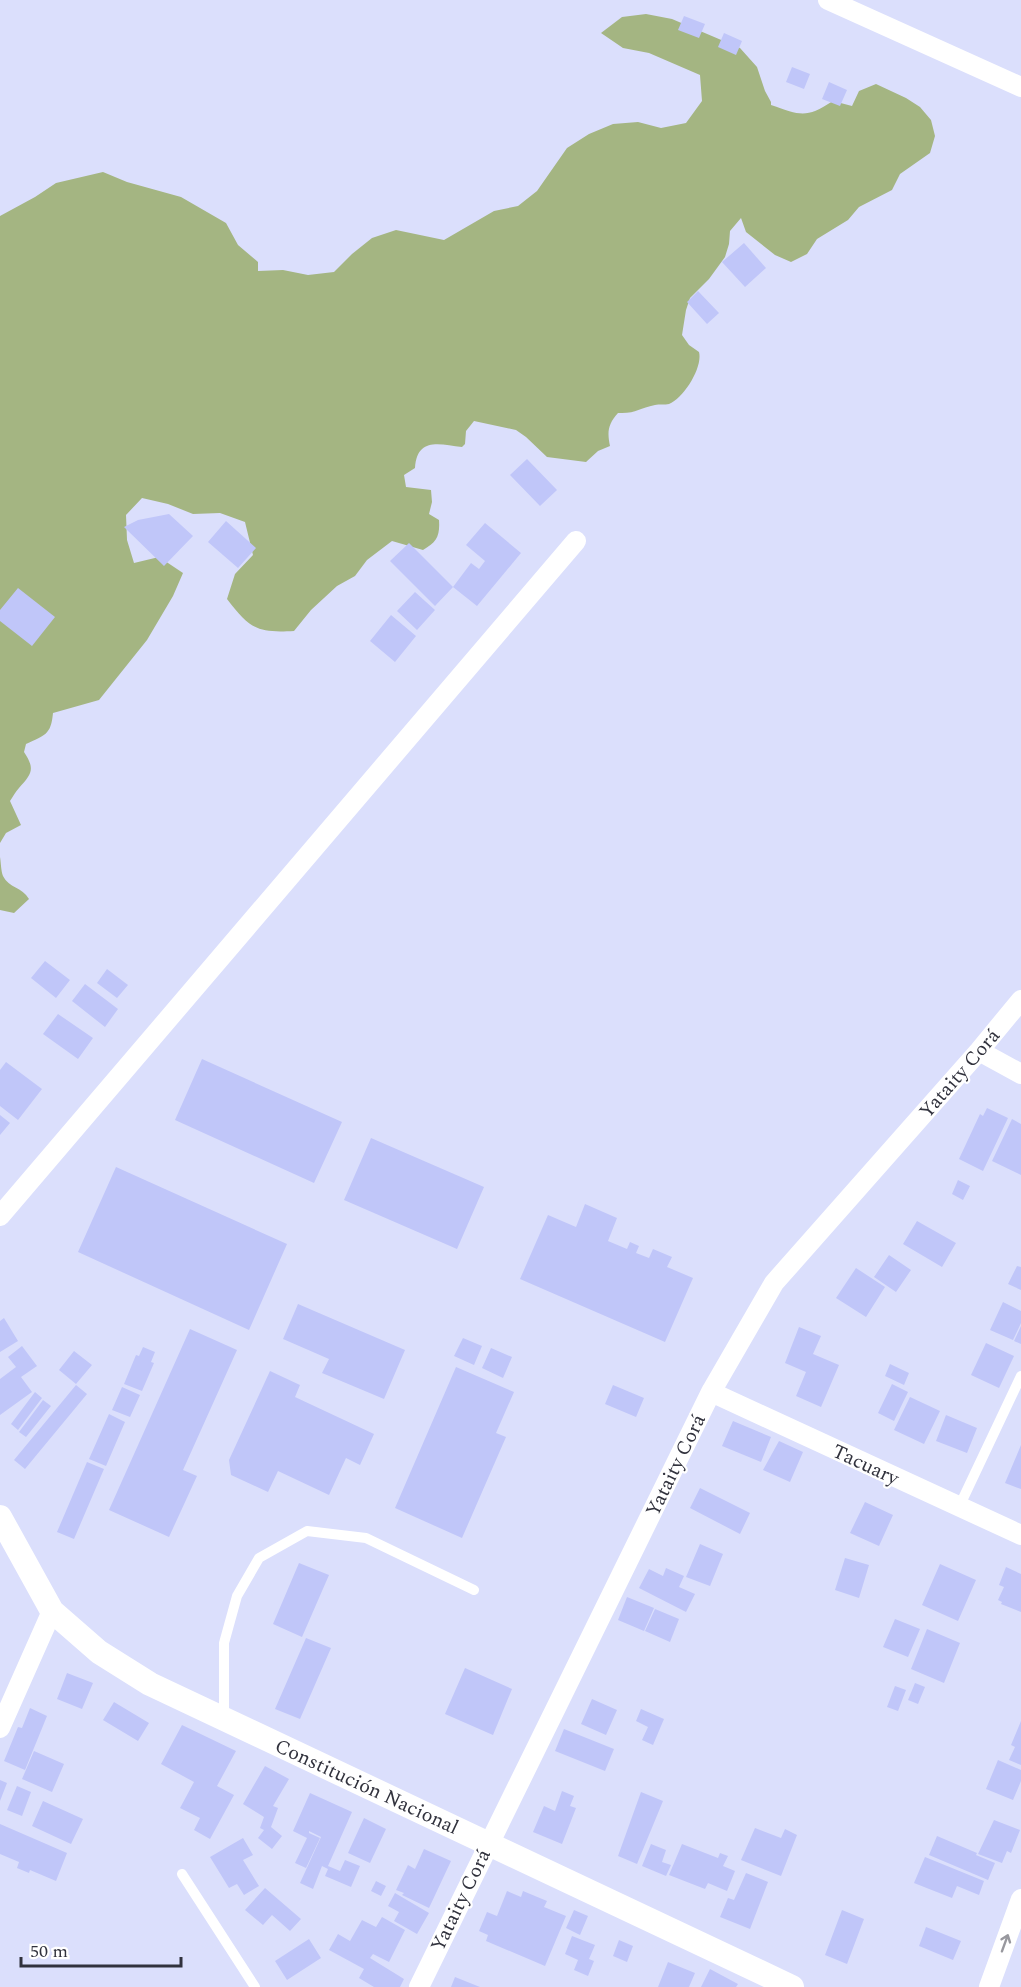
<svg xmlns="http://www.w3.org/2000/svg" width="1021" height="1987" viewBox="0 0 1021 1987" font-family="Spectral,serif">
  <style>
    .forest { fill: #a4b582 }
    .building { fill: #c0c6f9 }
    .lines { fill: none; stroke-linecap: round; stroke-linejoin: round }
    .service { stroke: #fff; stroke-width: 10 }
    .minor { stroke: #fff; stroke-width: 20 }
    .tertiary { stroke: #fff; stroke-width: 24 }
    .oneway { stroke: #98989e }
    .labels { text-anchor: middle; stroke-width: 4.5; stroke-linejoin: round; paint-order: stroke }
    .street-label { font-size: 20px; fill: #31323d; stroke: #fff }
  </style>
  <rect width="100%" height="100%" fill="#dbdffc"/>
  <path class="forest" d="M646 14 672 19 740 48 757 67 765 91 771 102V105C801 115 805 119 833 101L852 106 859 91 876 84 906 98 920 107 931 120 935 136 930 153 900 174 892 190 859 207 848 220 817 239 807 254 791 262 775 255 746 232 741 218 730 231 729 244 725 257 709 279 690 298 686 310 682 335 689 345 699 352C703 367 684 398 669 404 665 405 659 404 655 405 639 408 636 414 618 413 608 424 607 432 610 446L598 451 586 462 547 457 526 437 516 430 474 421 466 431 465 444 462 447C439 444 417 437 415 468L404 475 406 487 431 490 432 502 429 514 439 520C440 536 437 542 423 550L392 541 367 560 355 576 337 586 311 610 294 631C257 633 250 629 227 599L235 574 253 555 245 522 220 513 193 514 168 504 142 498 126 515 127 540 134 563 159 557 183 573 173 596 147 640 99 700 53 713C51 735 45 735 26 744L24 752C36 770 31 774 19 788 15 792 13 797 10 801L21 825 6 833 0 843V216L35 197 56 183 103 172 127 182 181 197 226 223 238 245 258 262V271L283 270 308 275 334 272 352 254 372 238 396 230 444 240 494 211 518 206 537 191 567 148 589 134 613 124 638 122 661 128 686 123 702 101 700 75 649 53 623 48 601 33 622 17Z
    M0 857C1 863 1 871 3 876 9 888 22 887 29 899L14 913 0 910Z"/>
  <path class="building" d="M684 16 705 24 699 38 678 30Z
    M724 33 742 41 736 55 718 47Z
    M792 67 810 74 804 89 786 82Z
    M829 82 847 90 840 106 822 99Z
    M744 243 766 268 745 287 722 262Z
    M698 291 719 313 707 324 687 302Z
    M527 459 557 490 540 506 510 475Z
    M169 514 193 536 164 566 124 527 138 520Z
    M226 521 256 548 238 568 208 542Z
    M485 523 521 553 477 606 453 587 471 563 479 569 485 561 466 545Z
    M409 543 453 587 435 606 390 561Z
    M18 588 55 617 32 646 0 621V610Z
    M415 592 435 610 417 630 397 611Z
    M391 615 416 636 395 662 370 641Z
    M45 961 70 980 56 998 31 978Z
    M107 969 128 985 117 998 97 983Z
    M85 984 118 1009 105 1027 72 1001Z
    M58 1014 93 1038 78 1059 43 1034Z
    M202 1059 342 1122 314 1183 175 1120Z
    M6 1062 42 1089 18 1120 0 1106V1070Z
    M987 1108 1008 1118 983 1171 959 1159 980 1114 983 1116Z
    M0 1115 10 1123 0 1135Z
    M1012 1119 1021 1124V1175L992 1161Z
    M371 1138 484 1187 457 1249 344 1200Z
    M116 1167 287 1244 249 1330 78 1252Z
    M958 1180 970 1186 963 1200 952 1194Z
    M585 1204 617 1218 608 1241 627 1249 630 1242 639 1246 636 1253 649 1258 653 1249 672 1257 667 1267 693 1278 665 1342 520 1279 548 1215 576 1227Z
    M917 1221 956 1243 942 1267 903 1244Z
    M889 1255 911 1270 896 1292 874 1277Z
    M1017 1266 1021 1267V1290L1008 1284Z
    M856 1268 885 1287 866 1317 836 1298Z
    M1003 1302 1021 1311V1323L1013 1340 990 1330Z
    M298 1304 405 1350 384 1399 322 1373 329 1359 283 1339Z
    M4 1318 18 1341 0 1352V1321Z
    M1021 1326V1344L1014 1341Z
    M799 1327 821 1336 813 1354 839 1365 821 1407 796 1396 806 1372 785 1363Z
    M190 1329 237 1350 183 1470 197 1476 169 1537 109 1510Z
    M463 1338 482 1346 474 1365 454 1356Z
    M986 1343 1014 1356 999 1388 971 1375Z
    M22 1346 37 1366 21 1377 32 1392 0 1415V1379L16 1367 8 1357Z
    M143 1347 155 1352 151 1362 154 1363 142 1391 124 1384 136 1355 139 1356Z
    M491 1348 512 1357 503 1378 482 1368Z
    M74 1351 92 1365 76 1384 59 1370Z
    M890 1364 909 1373 904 1385 885 1376Z
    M456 1367 514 1392 496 1433 506 1437 462 1538 395 1508Z
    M270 1371 300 1385 295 1397 374 1434 360 1465 346 1458 329 1495 278 1471 268 1492 231 1475 229 1460Z
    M892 1384 908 1392 894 1421 878 1413Z
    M76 1385 87 1394 25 1469 14 1460Z
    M613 1385 644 1398 636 1417 605 1404Z
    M122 1387 140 1395 130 1417 112 1410Z
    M35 1392 42 1398 18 1430 11 1424Z
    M910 1397 940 1411 924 1444 894 1430Z
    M43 1400 51 1406 26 1437 19 1432Z
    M109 1414 125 1422 106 1466 89 1459Z
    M946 1415 977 1428 967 1453 936 1441Z
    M733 1421 771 1437 761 1462 722 1446Z
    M779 1441 803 1452 790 1482 763 1470Z
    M1021 1445V1489L1005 1483Z
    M87 1462 104 1469 74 1539 57 1532Z
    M700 1488 750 1513 740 1534 690 1508Z
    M865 1502 893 1515 879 1546 850 1533Z
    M700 1544 723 1554 710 1586 686 1577Z
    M845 1558 869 1565 859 1598 835 1590Z
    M299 1563 329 1575 302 1637 273 1624Z
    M940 1564 976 1580 958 1621 922 1605Z
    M1006 1567 1021 1574V1612L1001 1604 1002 1602 998 1600 1004 1587 999 1585Z
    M666 1568 684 1576 679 1587 695 1594 686 1612 639 1588 649 1569 663 1576Z
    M627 1597 654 1608 644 1631 618 1620Z
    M655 1609 679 1619 670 1642 645 1631Z
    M895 1619 920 1629 908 1657 883 1647Z
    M927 1629 960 1643 944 1683 911 1669Z
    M306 1638 331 1648 300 1719 275 1709Z
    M465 1668 512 1689 493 1735 445 1714Z
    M67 1673 93 1683 82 1709 57 1699Z
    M915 1683 925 1687 918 1704 908 1700Z
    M895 1686 906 1690 898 1711 887 1707Z
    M592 1699 617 1710 606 1735 581 1724Z
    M114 1702 149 1723 138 1741 103 1720Z
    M30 1708 47 1716 25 1770 4 1761 18 1727 22 1728Z
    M641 1709 664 1719 653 1745 642 1740 648 1727 636 1721Z
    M1021 1721V1765L1009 1760 1015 1747 1011 1745Z
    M182 1725 236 1751 217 1786 234 1795 210 1839 194 1830 200 1818 180 1808 194 1782 161 1764Z
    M564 1729 614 1749 605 1771 555 1751Z
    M34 1751 64 1764 52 1792 22 1779Z
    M998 1760 1021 1770V1781L1013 1800 986 1789Z
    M265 1766 289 1779 273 1806 278 1808 271 1827 282 1836 272 1849 258 1838 264 1830 260 1828 264 1817 243 1804Z
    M0 1780 7 1783 0 1801Z
    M17 1786 31 1792 22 1816 7 1810Z
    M562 1791 574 1796 570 1806 576 1808 562 1844 533 1832 544 1806 555 1811Z
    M641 1792 663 1801 637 1864 618 1856Z
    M310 1793 352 1812 328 1866 340 1871 345 1860 360 1866 351 1887 325 1876 328 1869 322 1866 313 1889 300 1883 321 1837 309 1831V1833L320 1838 306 1868 295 1863 307 1838 293 1831Z
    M43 1801 83 1819 71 1844 32 1826Z
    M364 1818 386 1829 370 1863 348 1853Z
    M994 1820 1020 1830 1011 1853 1007 1851 1002 1863 978 1854Z
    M0 1824 67 1853 56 1881 30 1870 29 1873 17 1868 19 1862 0 1854Z
    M755 1828 781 1838 785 1829 797 1835 781 1876 741 1860Z
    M937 1836 977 1853 976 1855 995 1863 988 1880 929 1855Z
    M243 1838 253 1855 243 1860 259 1886 244 1895 237 1884 229 1888 210 1857Z
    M651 1844 666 1850 662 1862 671 1865 666 1876 642 1866Z
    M682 1844 718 1858 720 1853 728 1856 723 1866 735 1871 727 1891 708 1883 705 1889 669 1875Z
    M424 1849 451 1861 429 1908 402 1895 404 1893 396 1890 408 1865 415 1869Z
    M925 1857 984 1881 979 1895 957 1886 952 1898 914 1883Z
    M746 1873 768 1882 750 1929 720 1917 728 1898 734 1900Z
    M376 1881 386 1886 381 1896 371 1891Z
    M265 1888 301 1919 290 1931 272 1915 263 1925 245 1910Z
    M507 1891 521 1897 523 1891 547 1901 544 1907 566 1916 545 1966 486 1941 488 1935 479 1931 487 1912 497 1916Z
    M395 1893 429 1913 417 1934 394 1921 399 1912 388 1906Z
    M574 1910 588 1916 580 1935 566 1928Z
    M842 1910 864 1919 847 1964 825 1955Z
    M382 1917 405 1930 389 1962 373 1954 370 1958 404 1979 400 1987H374L359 1978 364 1969 329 1950 338 1934 350 1941 362 1920 376 1927Z
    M926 1927 961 1941 953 1960 919 1946Z
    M572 1936 595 1945 589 1959 594 1961 588 1976 574 1970 578 1960 565 1954Z
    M309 1939 321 1958 287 1980 275 1961Z
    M619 1940 633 1946 627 1962 613 1956Z
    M668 1962 695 1973 689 1987H658Z
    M710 1969 738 1984 736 1987H701Z
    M455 1977 480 1987H451Z"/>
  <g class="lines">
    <path class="service" d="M959 1507 1021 1376
      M224 1718V1643L237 1596 259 1558 307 1531 366 1538 474 1590
      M182 1874 255 1987"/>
    <path class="minor" d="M828 0 1021 87
      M979 1051 1021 1074
      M0 1216 576 541
      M711 1392 1021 1535
      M0 1728 52 1611
      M419 1987 711 1392 774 1283 979 1051 1021 1000
      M989 1987 1021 1899"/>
    <path class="tertiary" d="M0 1517 52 1611 99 1652 150 1684 792 1987"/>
  </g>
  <defs><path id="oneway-shaft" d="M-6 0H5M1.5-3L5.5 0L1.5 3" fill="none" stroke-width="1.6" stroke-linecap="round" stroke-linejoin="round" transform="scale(1.5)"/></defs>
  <use class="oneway" href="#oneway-shaft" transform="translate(1005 1943) rotate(-70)"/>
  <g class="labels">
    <g class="street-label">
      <text transform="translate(959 1073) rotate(-49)" y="7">Yataity Corá</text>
      <text transform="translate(866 1464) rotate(25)" y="7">Tacuary</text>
      <text transform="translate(675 1465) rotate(-64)" y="7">Yataity Corá</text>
      <text transform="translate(367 1786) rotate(25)" y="7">Constitución Nacional</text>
      <text transform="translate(460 1900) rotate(-64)" y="7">Yataity Corá</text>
    </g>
  </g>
  <path d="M21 1957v9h160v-9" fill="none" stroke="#31323d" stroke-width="3"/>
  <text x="30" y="1957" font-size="18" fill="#31323d" stroke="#ffffff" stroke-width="4.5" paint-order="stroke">50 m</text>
</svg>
